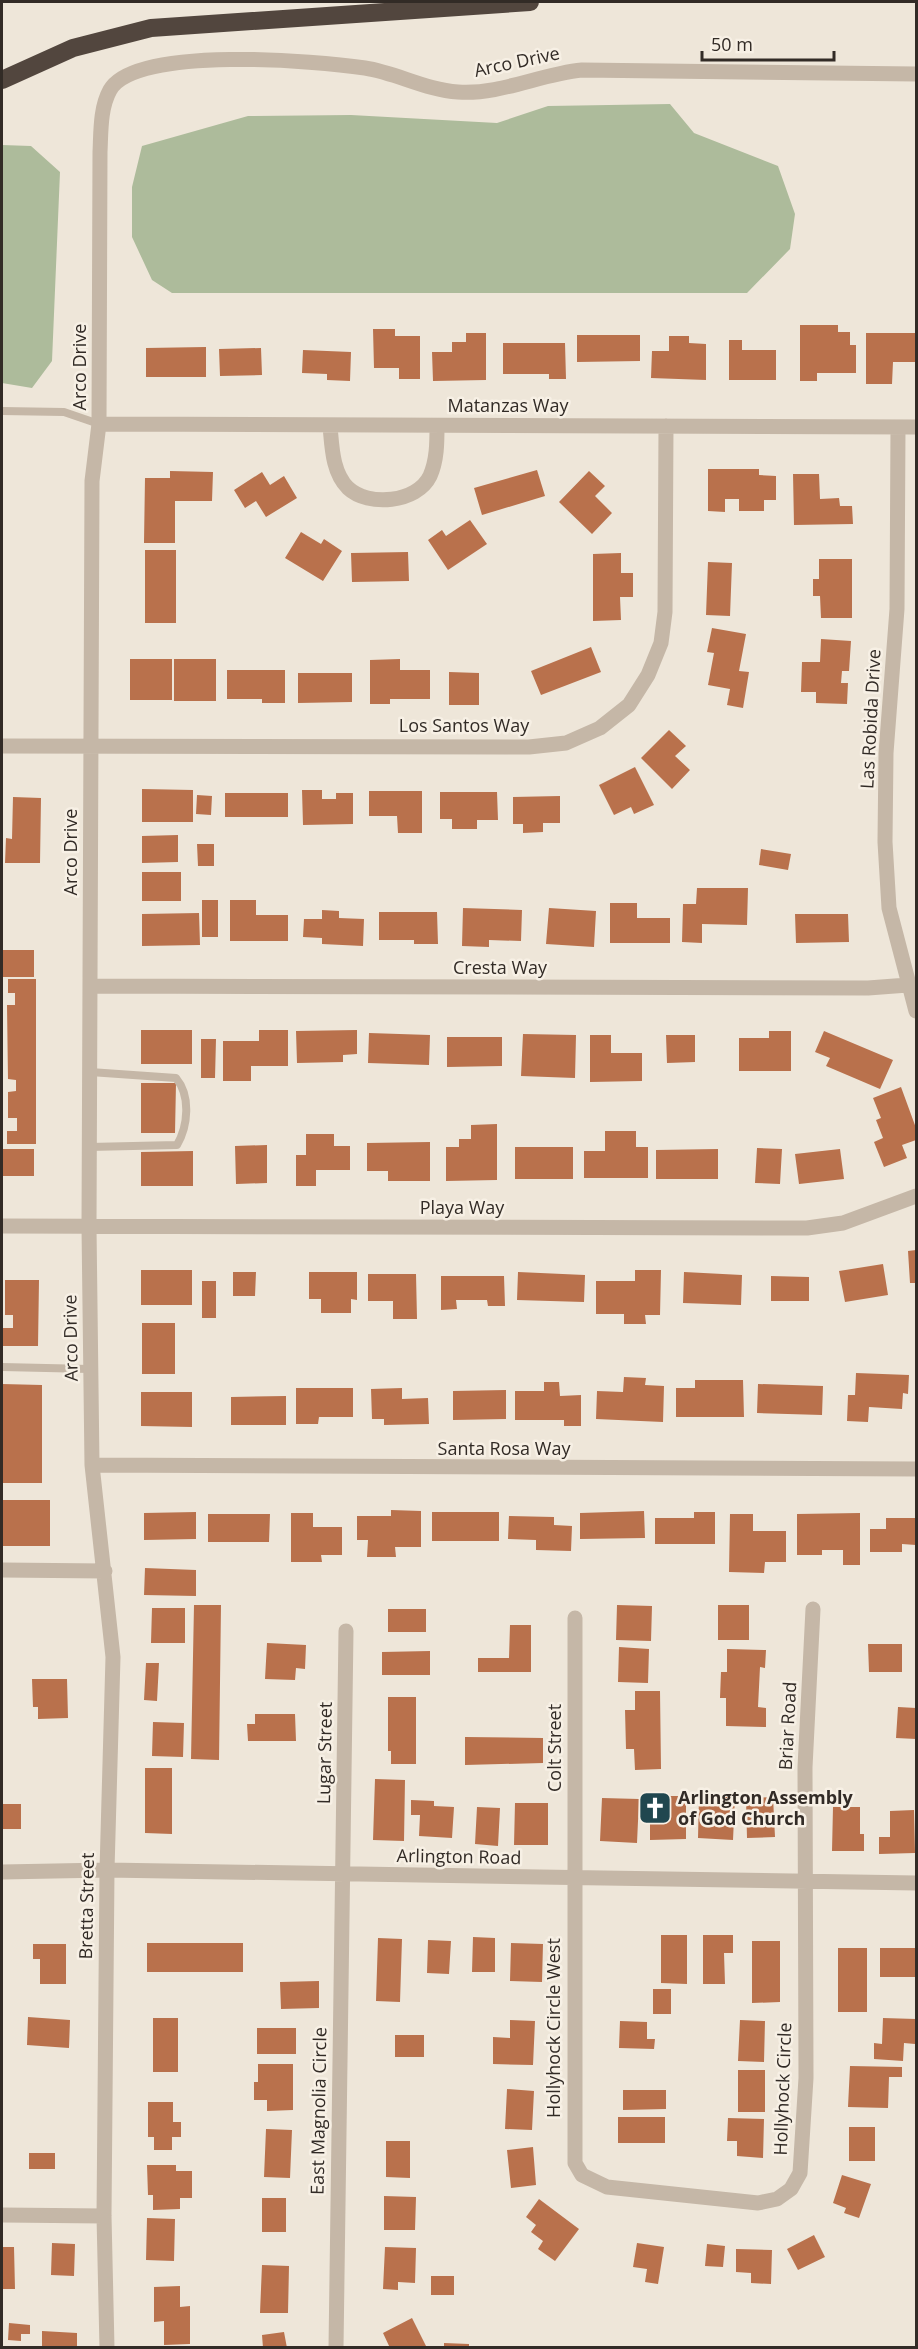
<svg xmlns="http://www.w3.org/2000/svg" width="918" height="2349" viewBox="0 0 918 2349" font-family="'Open Sans',sans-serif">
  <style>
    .green { fill: #adbb9b }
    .building { fill: #b9714c }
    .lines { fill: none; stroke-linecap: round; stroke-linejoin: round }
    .lane { stroke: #c5b7a7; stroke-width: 8 }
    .street { stroke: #c5b7a7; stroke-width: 15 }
    .highway { stroke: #52463e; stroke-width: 18 }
    .labels { text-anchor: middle; stroke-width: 5; stroke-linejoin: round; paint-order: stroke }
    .street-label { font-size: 18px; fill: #322b26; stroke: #f7f0e5 }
    .poi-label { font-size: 18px; font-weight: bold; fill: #322b26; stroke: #f7f0e5; text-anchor: start }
  </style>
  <rect width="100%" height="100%" fill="#eee6d9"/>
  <path class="green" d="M670 104 694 133 778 166 795 214 790 249 747 293H172L152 280 132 237V187L142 146 248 116 351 115 497 123 548 106Z
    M2 145 31 146 60 172 52 361 32 388 2 383Z"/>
  <path class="building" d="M800 325H838V332H850V345H856V373H817V381H800Z
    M373 329H395V336H420V379H399V368H374Z
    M466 333H486V380L433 381 432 352H452V342H466Z
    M866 333H916V362H893L892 384H866Z
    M577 335H640V361L577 362Z
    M669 336H689V343L706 344V380L651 378 652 351H669Z
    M729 340H742V350H776V380H729Z
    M503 343H565L566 379H549V374H503Z
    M206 347V377H146V348Z
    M261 348 262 375 220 376 219 349Z
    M303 350 351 352 350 381 327 380V374L302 373Z
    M708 469H759V475L776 476V500H764V511H739V499H725V512L708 511Z
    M537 470 545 496 482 515 474 488Z
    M170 471 213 472 212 501H175V543H144L145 478H170Z
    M589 471 605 486 595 496 612 513 592 534 559 502Z
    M262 472 270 485 284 476 297 498 266 517 256 501 245 508 234 490Z
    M793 474H819L820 499 839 498 840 506H852L853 524 794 525Z
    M470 520 487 544 448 570 428 540 442 530 446 536Z
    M301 532 321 544 324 539 342 551 323 581 285 558Z
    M145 550H176V623H145Z
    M408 552 409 581 352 582 351 553Z
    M621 553V573H633V597H620L621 620 593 621V554Z
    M819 559H852V618H821L820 596H813V579H819Z
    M708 562 732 563 730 616 706 615Z
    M712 628 746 634 739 671 749 672 743 708 727 705 730 689 708 685 714 653 707 652Z
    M821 639 851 641 849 671H842L841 683H848L847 704 816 703V692H801L802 662H820Z
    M591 647 601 672 541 695 531 671Z
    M130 659H172V700H130Z
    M174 659H216V701H174Z
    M400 659V670H430V699H390V704H370V660Z
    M227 670H285V703H262V699H227Z
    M449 672 479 673V705H449Z
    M298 673H352V702L298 703Z
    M669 730 686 746 675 756 690 770 672 789 641 758Z
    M635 767 654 805 634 814 631 807 614 815 599 785Z
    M142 789 193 790V822H142Z
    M302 790H322V799H336V793H353V824L303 825Z
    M369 791H422V833H398L397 816H369Z
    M440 792H497L498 820H477V829H452V819H440Z
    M225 793H288V817H225Z
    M197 795 212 796 211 815 196 814Z
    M560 796V823H543V832L523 833V824H513V797Z
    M13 797 41 798 40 863H5L6 838 12 839Z
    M178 835V862L142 863V836Z
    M197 844H214V866H198Z
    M761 849 791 854 788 870 759 865Z
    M142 872H181V901H142Z
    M697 888H748L747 925 702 924V943L682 942 683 904H696Z
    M202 900H218V937H202Z
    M230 900H256V915H288V941H230Z
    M610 903H637V918H670V943H610Z
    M463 908 522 910 521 941 489 940V947L462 946Z
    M549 908 596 911 594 947 546 944Z
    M322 910 339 911V918L364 919 363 946 322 944V938L303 937 304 919H322Z
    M379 912H437L438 944H414V940H379Z
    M199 913 200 945 142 946V914Z
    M795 914H848L849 942 796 943Z
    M2 950H34V977H2Z
    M8 979H36V1144H7V1131H17V1118H8V1092L16 1091V1080L8 1079 7 1005H15V993H8Z
    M141 1030H192V1064H141Z
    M259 1030H288V1066H251V1081H223V1041H259Z
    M357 1030V1054L343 1055V1062L297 1063 296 1031Z
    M769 1031H791V1071H739V1038H769Z
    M824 1031 893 1060 880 1089 826 1066 830 1058 815 1052Z
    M369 1033 430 1035 429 1065 368 1063Z
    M523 1034 576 1035 575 1078 521 1076Z
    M590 1035H611V1053H642V1081L590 1082Z
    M666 1035H695V1062L667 1063Z
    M447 1037H502V1066L447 1067Z
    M201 1039H216L215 1078H201Z
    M141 1083H176L175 1133H141Z
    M901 1087 916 1128V1140L902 1145 907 1158 884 1167 874 1142 883 1138 876 1120 881 1118 873 1098Z
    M497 1124V1180L446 1181V1147H459V1139H471V1125Z
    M605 1131H636V1147H648V1178H584V1151H605Z
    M306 1134H334V1146H350V1170H316V1186H296V1155H306Z
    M430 1142V1181H388V1171H367V1143Z
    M267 1145V1183L236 1184 235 1146Z
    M515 1147H573V1179H515Z
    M757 1148 782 1149 780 1184 755 1183Z
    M2 1149H34V1176H2Z
    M718 1149V1179H656V1150Z
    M840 1149 844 1179 799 1184 795 1154Z
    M193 1151V1186H141V1152Z
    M916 1250V1283H910L908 1251Z
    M883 1264 888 1295 845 1302 839 1271Z
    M141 1270H192V1305H141Z
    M635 1270H661L660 1315H645L646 1324H624V1314H596V1281H635Z
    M233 1272H256L255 1296H233Z
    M309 1272H357V1300L351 1299V1313H321V1299H309Z
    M518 1272 585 1275 584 1302 517 1300Z
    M684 1272 742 1275 741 1305 683 1303Z
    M368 1274H416L417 1319H393V1301H368Z
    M441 1276H504L505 1306H488L487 1300H456L457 1309 441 1310Z
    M771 1276 809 1277V1301H771Z
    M5 1280H39L38 1346H2V1328H13V1315H5Z
    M202 1281H216V1318H202Z
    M142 1323H175V1374H142Z
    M856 1373 909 1375 908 1394 903 1393 902 1409 869 1407 868 1422 847 1421 848 1395H855Z
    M624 1377 646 1378 645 1385 664 1386 663 1422 596 1419 597 1391 623 1392Z
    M695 1380H743L744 1417H676V1388H695Z
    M544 1382H559L560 1396 581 1395V1426H564V1420H515V1391H544Z
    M2 1384 42 1385V1483H2Z
    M758 1384 823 1386 822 1415 757 1413Z
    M296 1388H353V1417H319L318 1424H296Z
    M402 1388V1399L428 1398 429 1424 384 1425V1419H372L371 1389Z
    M506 1390V1419L453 1420V1391Z
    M141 1392H192V1427L141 1426Z
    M286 1396V1425H231V1397Z
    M2 1500H50V1546H2Z
    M391 1510 421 1511V1547H395L396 1557H367L368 1540H357V1516H391Z
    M644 1511 645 1538 580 1539V1513Z
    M196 1512V1539L144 1540V1513Z
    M432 1512H499V1541H432Z
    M694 1512H715V1544H655V1518H694Z
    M291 1513H313V1527H342V1555H321L322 1562H291Z
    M860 1513V1565H843V1550H822V1555H797V1514Z
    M208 1514H270L269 1542H208Z
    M730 1514H753V1531H786V1562H765L764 1573 729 1572Z
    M509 1516 554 1517V1525L572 1526 571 1551 536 1550V1540L508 1539Z
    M886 1518H916V1545L902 1544V1552H870V1529H886Z
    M145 1568 196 1570V1596L144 1595Z
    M194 1605H221L219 1760 191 1759Z
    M617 1605 652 1606 651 1641 616 1640Z
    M718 1605H749V1640H718Z
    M152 1608H185V1643H151Z
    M388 1609H426V1632H388Z
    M510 1625H531V1672H478V1658H509Z
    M267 1643 306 1645 305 1669 296 1668 295 1680 265 1679Z
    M868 1644H902V1672H869Z
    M619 1647 649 1649 648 1683 618 1682Z
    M727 1649 766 1650 765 1668 760 1667 758 1707 766 1708V1727L726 1726V1698H720L721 1672H727Z
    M430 1651V1675H382V1652Z
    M146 1663H159L157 1701 144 1700Z
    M32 1679H67L68 1718 38 1719V1707H33Z
    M635 1691H660L661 1769 635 1770 634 1749H626L625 1710H635Z
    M388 1697H416V1764H391V1751H388Z
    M898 1707 916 1708V1739L896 1738Z
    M255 1714H295L296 1741H248L247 1724H255Z
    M153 1722 184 1723 183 1757 152 1756Z
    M465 1737 543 1738V1763L465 1765Z
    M145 1768H172V1834L145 1833Z
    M375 1779 405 1780 404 1841 373 1840Z
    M650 1796H686V1839L650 1840Z
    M699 1796 735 1797 733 1840 698 1838Z
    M773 1797 775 1837 747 1838 746 1798Z
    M602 1798 639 1799 637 1843 600 1841Z
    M411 1800 434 1801V1806L454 1807 452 1838 419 1836 420 1815H411Z
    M515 1803H548V1845H514Z
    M2 1804H21V1829H2Z
    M477 1807 500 1808 498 1846 475 1844Z
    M833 1807H860V1834H864V1851H832Z
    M914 1810 915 1853 879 1854V1837H890V1811Z
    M661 1935H687V1984L661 1983Z
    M703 1935H733V1953H724L725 1984H703Z
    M473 1937 495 1938V1972H472Z
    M378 1938 402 1939 400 2002 376 2001Z
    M428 1940 451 1941 449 1974 427 1973Z
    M752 1941H780V2002L752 2003Z
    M147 1943H243V1972H147Z
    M511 1943 543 1944 542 1982 510 1981Z
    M33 1944H66V1984H40V1959H33Z
    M838 1948H867V2012H838Z
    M880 1948H916V1977H880Z
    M319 1981V2008L281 2009 280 1982Z
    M653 1989H671V2014H653Z
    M28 2017 70 2020 69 2048 27 2045Z
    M153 2018H178V2072H153Z
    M883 2018 916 2019 915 2044 904 2043 903 2061 874 2059V2043L882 2044Z
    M510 2020 535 2021 533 2065 493 2064V2037L510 2038Z
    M740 2020 765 2021 764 2062 738 2061Z
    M620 2021 647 2022V2039H655L654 2049 619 2048Z
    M257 2028H296V2054H257Z
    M395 2035H424V2057H395Z
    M258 2064H293V2110L267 2111V2100H254V2082H258Z
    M850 2066 902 2067V2077H889L888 2108 848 2107Z
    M738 2070H765V2112H738Z
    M507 2089 534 2091 532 2130 505 2129Z
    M623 2090H666V2109L623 2110Z
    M148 2102H173V2122H181V2137H172V2150H154V2137H148Z
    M618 2117H665V2143H618Z
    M728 2118 764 2119 763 2158 737 2156V2141H727Z
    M849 2127H875V2161H849Z
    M266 2129 292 2130 290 2178 264 2177Z
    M386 2141H410V2178L386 2177Z
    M533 2147 536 2185 511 2188 507 2150Z
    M29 2153H55V2169H29Z
    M147 2165H176V2171H192V2198H180V2209L153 2210V2195H148Z
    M842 2175 871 2184 859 2218 844 2213 846 2208 833 2203Z
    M384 2196 416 2197 415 2230H384Z
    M262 2198H286V2232H262Z
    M539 2199 579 2229 555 2261 538 2249 543 2241 531 2232 536 2225 526 2217Z
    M147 2218 175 2219 174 2261 146 2260Z
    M814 2235 825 2257 798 2270 787 2249Z
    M52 2243 75 2244 74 2276 51 2275Z
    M637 2243 664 2247 658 2284 645 2282 647 2269 633 2267Z
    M707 2244 725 2246 723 2267 705 2266Z
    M2 2247H14L15 2289H2Z
    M385 2247 416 2248 415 2283 398 2282V2290L383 2289Z
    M736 2249 772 2250 771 2284 751 2283V2273L736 2272Z
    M262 2265 289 2266 288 2313H260Z
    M431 2276H454V2295H431Z
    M180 2286V2307L190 2306V2344L164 2345V2321L154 2322V2287Z
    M412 2318 427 2348H390L383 2333Z
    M9 2323 30 2325V2334H21V2341L8 2340Z
    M42 2331 77 2333V2348H42Z
    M284 2332 287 2348H263L262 2335Z
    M444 2343 469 2344V2348H444Z"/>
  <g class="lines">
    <path class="lane" d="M2 411 64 412 99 424
      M89 1147 177 1145C188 1126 191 1096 176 1078L90 1072
      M2 1367 90 1369"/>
    <path class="street" d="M99 424 916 427
      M330 426C332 446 332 472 348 488 368 507 417 503 430 476 437 460 437 443 437 426
      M898 427 897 609 886 753 885 842 889 908 916 1011
      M2 746 529 747 566 743 600 728 629 705 648 675 661 643 665 612 666 426
      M91 986 868 988 908 985
      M2 1226 807 1228 843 1223 916 1196
      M92 1465 916 1469
      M2 1570 105 1571
      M575 1618V2163L582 2175 607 2187 758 2203 777 2199 791 2189 800 2173 806 2078 805 1767 813 1609
      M2 1872 107 1870 916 1883
      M2 2215 104 2216
      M107 2348 104 2216 107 1870 113 1657 92 1465 89 1227 92 481 99 424 100 152C101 132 100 108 110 90 135 45 319 61 365 68 397 73 426 90 458 92 500 95 540 74 582 70L916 74
      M336 2348 346 1631"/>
    <path class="highway" d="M2 80 73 48 151 28 530 2"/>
  </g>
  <defs>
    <g id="church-square" transform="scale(1.725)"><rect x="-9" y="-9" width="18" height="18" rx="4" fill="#20474f" stroke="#f7f0e5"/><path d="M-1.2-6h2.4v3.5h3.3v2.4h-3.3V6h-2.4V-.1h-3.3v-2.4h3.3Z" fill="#fff"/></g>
  </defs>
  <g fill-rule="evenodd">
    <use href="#church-square" x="655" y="1808"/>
  </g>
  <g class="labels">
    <g class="street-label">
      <text transform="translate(517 62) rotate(-12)" y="6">Arco Drive</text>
      <text transform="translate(80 367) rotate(-90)" y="6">Arco Drive</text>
      <text x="508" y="412">Matanzas Way</text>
      <text transform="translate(871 719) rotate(-87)" y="6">Las Robida Drive</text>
      <text x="464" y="732">Los Santos Way</text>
      <text transform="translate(71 852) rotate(-90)" y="6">Arco Drive</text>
      <text x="500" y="974">Cresta Way</text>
      <text x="462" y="1214">Playa Way</text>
      <text transform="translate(71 1338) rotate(-91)" y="6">Arco Drive</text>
      <text x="504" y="1455">Santa Rosa Way</text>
      <text transform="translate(788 1726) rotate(-87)" y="6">Briar Road</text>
      <text transform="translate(555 1748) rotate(-90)" y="6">Colt Street</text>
      <text transform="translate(325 1753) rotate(-89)" y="6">Lugar Street</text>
      <text transform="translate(459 1857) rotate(1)" y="6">Arlington Road</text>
      <text transform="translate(87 1906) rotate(-89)" y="6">Bretta Street</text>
      <text transform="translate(554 2028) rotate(-90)" y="6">Hollyhock Circle West</text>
      <text transform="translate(783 2089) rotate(-88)" y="6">Hollyhock Circle</text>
      <text transform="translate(319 2111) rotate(-89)" y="6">East Magnolia Circle</text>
    </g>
    <g class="poi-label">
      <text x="678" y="1804">Arlington Assembly<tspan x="678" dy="21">of God Church</tspan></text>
    </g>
  </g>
  <rect width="918" height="2349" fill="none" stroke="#322b26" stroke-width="6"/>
  <path d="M702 51v9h132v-9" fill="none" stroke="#322b26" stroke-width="3"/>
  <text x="711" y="51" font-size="18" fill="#322b26" stroke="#f7f0e5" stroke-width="4.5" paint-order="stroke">50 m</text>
</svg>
